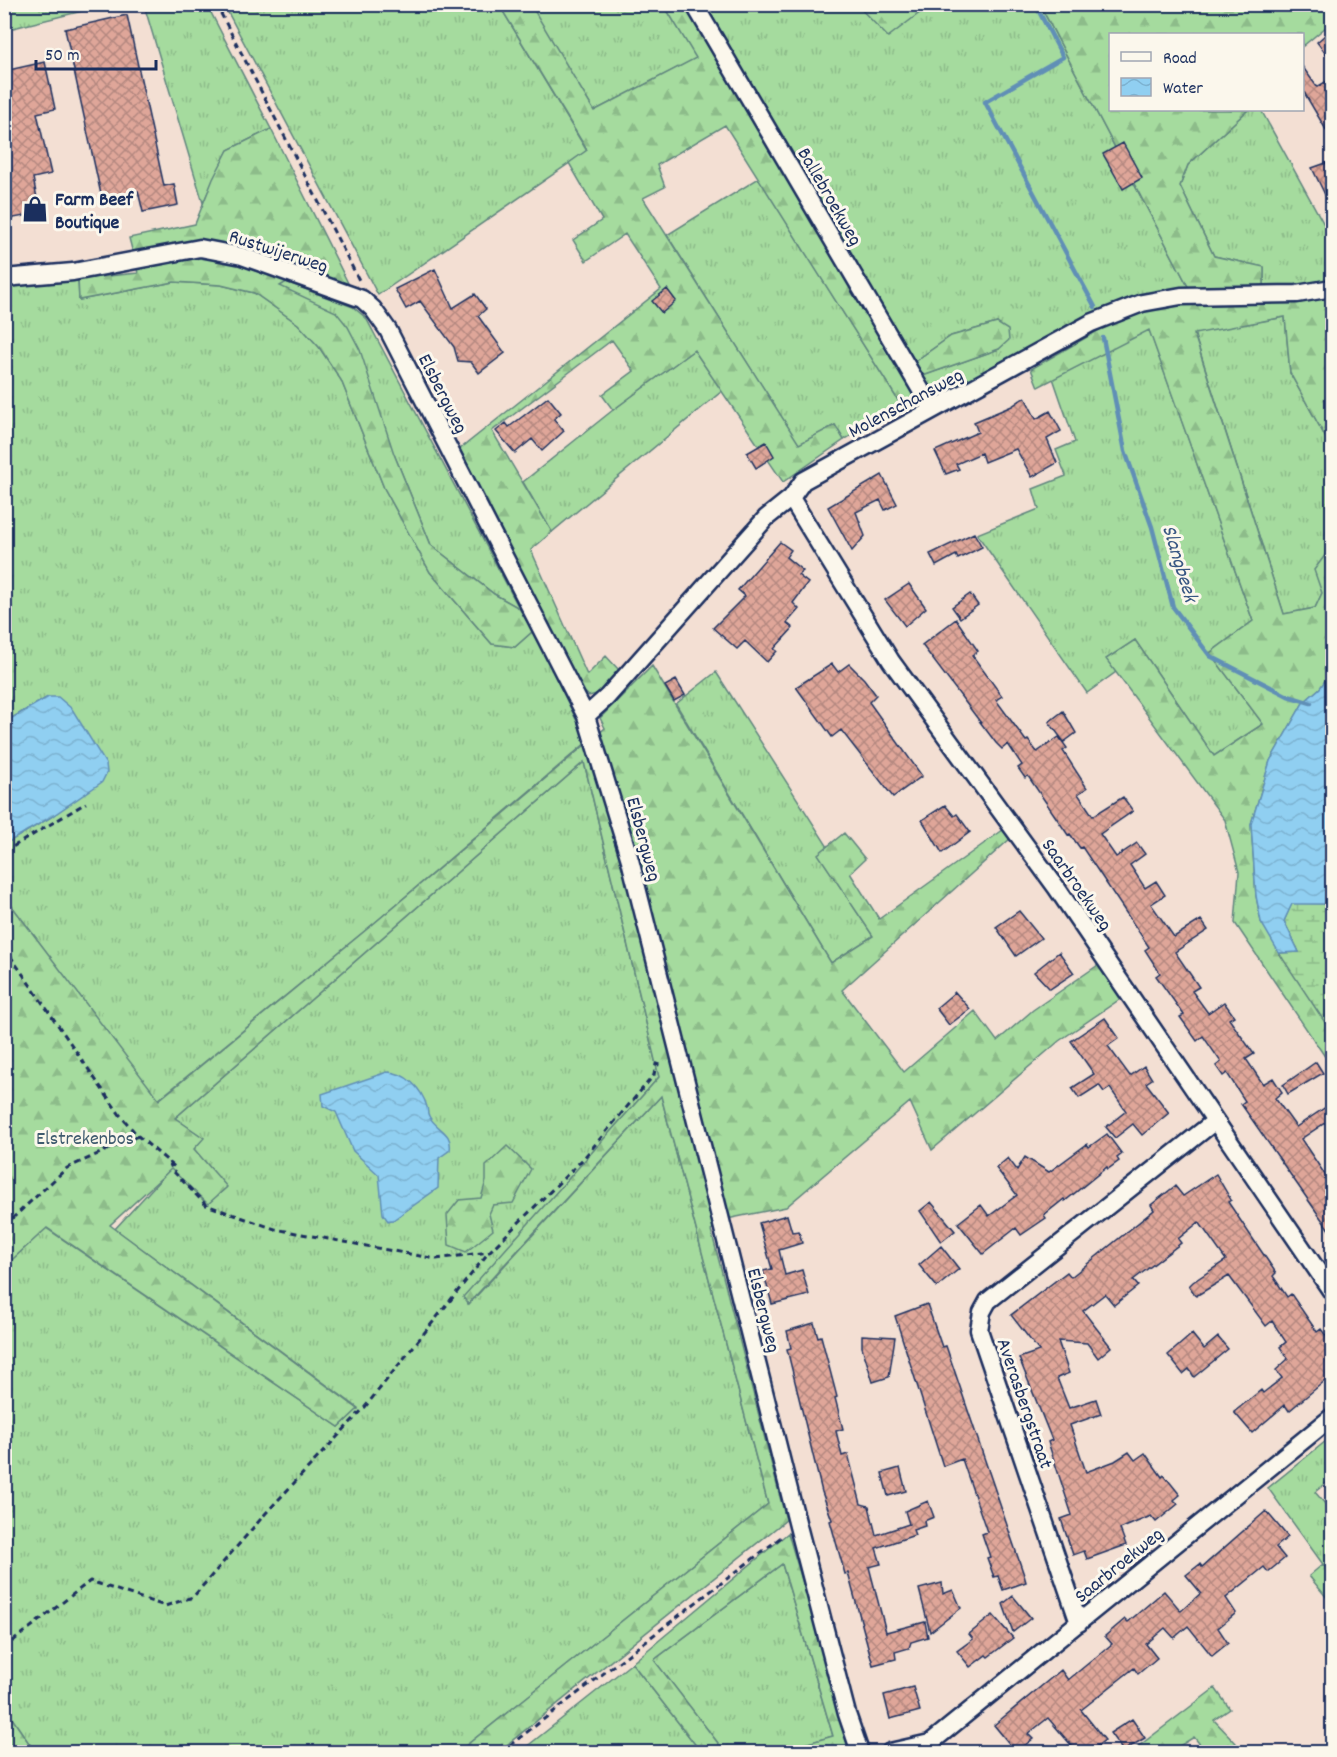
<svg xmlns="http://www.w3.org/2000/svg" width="1337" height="1757" viewBox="0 0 1337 1757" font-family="Dekko,sans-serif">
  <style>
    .grass { fill: url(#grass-tufts); stroke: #60857e; stroke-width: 1.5 }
    .forest { fill: url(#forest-firs); stroke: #60857e; stroke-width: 1.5 }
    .wetland { fill: url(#wetland-marsh); stroke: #60857e; stroke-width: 1.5 }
    .water { fill: url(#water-waves); stroke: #618fb6; stroke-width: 1.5 }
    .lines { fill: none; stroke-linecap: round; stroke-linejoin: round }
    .stream { stroke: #618fb6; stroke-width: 4.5 }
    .building { fill: url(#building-cross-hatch); stroke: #1b2f5e; stroke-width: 1.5 }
    .street-casing { stroke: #1b2f5e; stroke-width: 21 }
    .path { stroke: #1b2f5e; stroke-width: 3; stroke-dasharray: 6 4.5; stroke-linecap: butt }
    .street { stroke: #fbf7ec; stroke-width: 16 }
    .labels { text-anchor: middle; stroke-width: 6; stroke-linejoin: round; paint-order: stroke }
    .street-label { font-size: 20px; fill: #1b2f5e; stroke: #fbf7ec }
    .poi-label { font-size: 20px; font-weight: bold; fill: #1b2f5e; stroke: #fbf7ec; text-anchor: start }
    .park-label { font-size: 20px; fill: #3e5a6e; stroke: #fbf7ec }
    .water-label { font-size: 21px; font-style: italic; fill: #385783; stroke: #fbf7ec }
  </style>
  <defs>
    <pattern id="grass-tufts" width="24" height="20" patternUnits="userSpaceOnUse" patternTransform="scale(1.5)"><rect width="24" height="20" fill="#a5db9e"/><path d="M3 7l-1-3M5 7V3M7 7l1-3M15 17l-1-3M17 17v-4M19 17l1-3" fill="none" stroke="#8dbc8a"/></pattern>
    <pattern id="forest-firs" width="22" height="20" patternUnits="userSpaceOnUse" patternTransform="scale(1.5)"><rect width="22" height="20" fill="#a5db9e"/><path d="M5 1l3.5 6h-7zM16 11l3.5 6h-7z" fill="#8dbc8a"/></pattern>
    <pattern id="wetland-marsh" width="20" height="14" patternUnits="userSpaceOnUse" patternTransform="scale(1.5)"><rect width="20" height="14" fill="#a5db9e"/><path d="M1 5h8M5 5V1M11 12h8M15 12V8" fill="none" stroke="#8dbc8a"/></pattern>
    <pattern id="water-waves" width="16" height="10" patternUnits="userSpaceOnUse" patternTransform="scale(1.5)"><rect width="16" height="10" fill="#90cff1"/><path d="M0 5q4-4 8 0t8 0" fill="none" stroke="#7cb2d1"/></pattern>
    <pattern id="building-cross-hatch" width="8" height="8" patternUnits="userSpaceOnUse" patternTransform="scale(1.5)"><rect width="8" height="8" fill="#dfa699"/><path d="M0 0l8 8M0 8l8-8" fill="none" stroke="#b48880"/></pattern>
  </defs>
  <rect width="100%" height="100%" fill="#f3dfd3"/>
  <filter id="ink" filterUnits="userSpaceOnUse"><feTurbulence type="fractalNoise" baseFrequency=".0167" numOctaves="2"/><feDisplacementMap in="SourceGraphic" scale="12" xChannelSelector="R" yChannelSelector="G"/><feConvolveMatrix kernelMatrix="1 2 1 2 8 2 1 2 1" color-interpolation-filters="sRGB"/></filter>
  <g filter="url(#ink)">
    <path class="grass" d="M5 4H107V5L5 30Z
      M144 5H207L271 129 228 150 203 203Z
      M224 5H506L501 8 587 151 378 295Z
      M529 5H664L697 58 594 111Z
      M699 5H857L888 36 930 5H1040L1190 290 1171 291 946 396H937L919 377 999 349 997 323 951 336 907 367Z
      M1248 110H1261L1332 239V280L1283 288H1264V267L1214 256 1180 186 1188 165Z
      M759 178 901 405 844 440 835 425 799 445 667 235Z
      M78 279 79 300 174 282 221 285 254 293 298 324 319 347 341 380 384 488 430 572 492 644 515 647 533 631 587 742 372 925 158 1100 5 897V844L51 817 48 697 5 722V288Z
      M286 282 353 307 366 318 519 608 494 594 431 545 394 454 279 286Z
      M1285 317 1290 373 1326 438H1332V546L1326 550 1322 593 1315 608 1284 614 1194 333Z
      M1149 329 1253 621 1210 653 1263 724 1214 756 1135 640 1107 659 1116 672 1087 693 977 534 1039 509 1033 489 1066 476 1056 450 1075 442 1053 378Z
      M694 350 722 391 552 532 523 482 613 410Z
      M716 672 828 847 819 855 873 936 831 963 676 704Z
      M584 762 659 1077 464 1297 469 1304 661 1096 768 1504 458 1752H35L5 1708V1266L46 1228 339 1427 358 1408 115 1229 171 1168 207 1204 226 1188 194 1149 203 1138 175 1118Z
      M1331 1437 1332 1478 1315 1492 1332 1512V1577L1268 1488Z
      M782 1564 833 1736 776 1752H717L721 1747 654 1660Z
      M632 1663 698 1748 692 1752H520Z"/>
    <path class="forest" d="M506 5H531L594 111 696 58 664 5H699L907 367 951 336 997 323 1008 330 1009 340 999 349 920 377 927 388 901 405 725 125 657 165 665 187 643 198 799 444 835 425 844 440 783 482 694 350 613 410 602 395 634 371 612 340 492 431 552 532 531 550 587 675 606 656 619 670 600 693 589 696 580 688 460 449 661 289 625 234 586 261 573 240 602 220 569 163 587 150 501 8Z
      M857 5H930L888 37Z
      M1040 5H1332V22L1303 46 1302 34H1110V110H1248L1188 165 1180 186 1214 256 1264 267V288L1190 290Z
      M271 129 348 283 340 286 302 272 280 286 336 312 348 327 360 350 394 454 431 545 494 594 519 608 533 631 515 647 492 644 430 572 384 488 341 380 319 347 298 324 254 293 221 285 174 282 79 300 78 279 138 273 129 238 195 224 213 179 228 150Z
      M1332 280V438H1326L1290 373 1285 317 1194 334 1284 614 1315 608 1322 593 1314 570 1332 546V671L1320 688 1303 703 1270 761 1251 824 1256 896 1261 922 1332 1033V1067L1235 923 1239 872 1225 820 1106 659 1135 640 1214 756 1263 724 1210 653 1253 621 1149 330 1038 387 1031 369 1108 325 1152 309Z
      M652 666 831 963 873 936 818 854 844 833 865 859 850 873 879 919 1007 827 1012 837 842 990 904 1072 975 1011 997 1041 1033 1010 1101 963 1123 997 1059 1041 932 1150 910 1102 786 1207 727 1219 711 1230 786 1520 498 1752H458L768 1504 661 1096 468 1304 463 1297 659 1077 584 762 175 1118 204 1138 194 1149 227 1187 208 1204 171 1169 110 1225 358 1409 339 1427 47 1228 5 1266V897L159 1100 372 925 605 728 600 718Z
      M507 1146 531 1169 513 1203 493 1205 489 1214 493 1230 466 1252 449 1245 447 1215 459 1200 481 1198 486 1181V1166Z
      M788 1533 853 1752H836L833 1749 815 1752H776L833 1736 782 1564 654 1660 721 1747 717 1752H692L698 1748 632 1663Z
      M1323 1564 1332 1577V1604L1309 1576Z
      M1215 1688 1230 1709 1214 1720 1236 1743 1235 1752H1206L1194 1737 1170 1752H1131Z
      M4 1708H5L35 1752H5Z"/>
    <path class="wetland" d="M1292 903 1332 904V1033L1279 953 1299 952 1284 921Z"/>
    <path class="water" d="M1332 671V904H1292L1284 921 1299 952 1279 953 1261 922 1256 896 1251 824 1270 761 1303 703 1320 688Z
      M48 697H58L72 709 106 764 107 772 102 782 51 817 5 844V803L9 790 5 777V722Z
      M387 1072C406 1072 422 1089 427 1107 428 1110 427 1113 429 1116 436 1130 453 1131 450 1150L439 1158 438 1188 393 1220 388 1221 383 1214 379 1175 353 1151 336 1112 323 1106 322 1094Z"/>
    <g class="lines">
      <path class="stream" d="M1035 4 1063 57 985 102 1095 307
        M1103 338 1125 451 1152 527 1173 607 1210 656 1288 696 1311 703"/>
    </g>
    <path class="building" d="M127 15 164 186 174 184 178 205 143 212 138 191 102 199 65 29Z
      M1332 29V62L1317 42Z
      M45 62 55 109 37 113 51 174 33 178 40 213 9 219 4 201V71Z
      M1302 66 1317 87 1332 78V140L1302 89Z
      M1123 143 1142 178 1123 189 1103 154Z
      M1326 163 1332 176V209L1312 168Z
      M435 269 453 308 475 294 486 309 478 316 505 353 479 373 471 362 458 361 454 347 420 301 406 309 395 289Z
      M667 289 676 301 662 313 652 301Z
      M548 397 561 413 554 419 564 431 542 451 532 439 515 453 496 431 506 423 509 427Z
      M1025 397 1036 419 1050 411 1061 431 1047 439 1057 463 1032 477 1016 449 984 462 981 453 956 464 959 469 946 474 935 451 978 432 974 422 1012 406Z
      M766 442 774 456 756 468 747 453Z
      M882 475 897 504 885 510 880 500 856 512 865 536 852 551 828 507Z
      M974 533 982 547 958 559 956 555 936 566 930 554Z
      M780 542 791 550 786 557 803 571 798 575 808 583 793 603 799 609 787 623 793 628 774 649 777 651 767 662 745 641 737 649 713 628 745 596 738 590Z
      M909 584 926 608 905 626 885 600Z
      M970 594 978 605 960 618 952 607Z
      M956 619 978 651 972 655 1002 696 996 700 1026 741 1028 740 1037 752 1059 737 1067 748 1063 751 1087 788 1078 794 1093 816 1123 797 1133 811 1100 834 1116 857 1137 843 1145 854 1130 865 1145 888 1156 881 1165 895 1151 904 1174 937 1201 920 1208 930 1175 952 1199 987 1192 991 1208 1013 1224 1002 1234 1016 1229 1019 1254 1054 1246 1059 1263 1084 1273 1078 1282 1092 1275 1098 1296 1127 1332 1103V1118L1301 1139 1332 1185V1234L1241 1104 1245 1101 1227 1073 1223 1076 1216 1066 1221 1062 1203 1036 1197 1041 1180 1017 1184 1015 1156 976 1160 973 1145 950 1149 947 1082 847 1080 848 1070 834 1068 835 1028 776 1025 778 1018 768 1022 765 1008 744 1002 749 996 743 922 645Z
      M832 664 838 672 849 664 864 679 876 695 869 702 922 776 893 797 841 730 832 737 796 687Z
      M676 680 685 695 674 701 665 686Z
      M1063 711 1076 733 1064 742 1049 722Z
      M945 805 954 816 957 814 970 832 942 853 922 820Z
      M1019 911 1041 938 1016 956 996 927Z
      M1059 952 1074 973 1050 989 1034 972Z
      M955 992 970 1009 949 1025 936 1008Z
      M1105 1018 1119 1038 1108 1046 1130 1076 1144 1066 1152 1079 1146 1083 1169 1113 1142 1135 1133 1124 1115 1138 1106 1127 1126 1111 1110 1088 1104 1092 1099 1085 1079 1098 1072 1088 1094 1074 1071 1041Z
      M1316 1062 1323 1073 1288 1094 1283 1085Z
      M1107 1134 1122 1154 1117 1158 1119 1161 1108 1169 1107 1167 1065 1201 1064 1199 1044 1215 1046 1218 1021 1235 1016 1228 983 1254 958 1223 981 1205 989 1216 1017 1195 996 1168 1008 1158 1017 1170 1025 1157 1049 1172 1087 1144 1089 1147Z
      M1216 1174 1231 1200 1228 1202 1276 1273 1273 1276 1287 1297 1291 1294 1317 1332 1321 1329 1332 1344V1375L1289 1411 1285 1405 1252 1433 1234 1412 1261 1390 1263 1393 1282 1378 1276 1370 1288 1359 1280 1347 1286 1342 1272 1321 1266 1326 1229 1276 1196 1296 1189 1286 1193 1282 1226 1260 1199 1222 1178 1239 1181 1243 1133 1280 1138 1286 1114 1305 1105 1294 1083 1311 1111 1347 1098 1358 1087 1343 1058 1341 1069 1373 1057 1378 1069 1408 1096 1399 1101 1414 1070 1425 1086 1472 1115 1461 1129 1452 1135 1460 1145 1453 1162 1477 1164 1475 1180 1495 1174 1500 1178 1504 1156 1522 1151 1516 1120 1529 1126 1545 1087 1559 1084 1551 1073 1555 1061 1519 1072 1515 1048 1442 1052 1440 1019 1358 1039 1351 1011 1315 1067 1272 1071 1277 1154 1210 1151 1205 1175 1186 1183 1196Z
      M931 1202 955 1231 941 1242 920 1211Z
      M787 1215 792 1232 799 1231 802 1243 779 1250 785 1275 802 1270 809 1295 772 1304 763 1271 772 1269 759 1223Z
      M941 1246 959 1269 937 1287 919 1265Z
      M927 1304 942 1347 946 1346 1024 1575 1026 1582 1003 1590 998 1576 994 1577 987 1558 990 1557 982 1534 987 1532 962 1459 943 1466 895 1316Z
      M814 1323 818 1337 821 1336 837 1397 835 1398 843 1429 836 1431 842 1456 848 1454 861 1504 869 1506 876 1535 909 1524 905 1511 928 1501 934 1517 924 1521 925 1526 913 1530 915 1535 876 1548 881 1564 869 1567 886 1632 925 1622 928 1637 911 1642 909 1648 895 1652 896 1659 873 1665 848 1573 845 1574 830 1521 832 1520 822 1492 787 1349 791 1348 787 1331Z
      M1192 1334 1204 1349 1218 1337 1228 1349 1194 1377 1189 1369 1183 1374 1168 1355Z
      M862 1335 895 1337 889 1377 873 1382 862 1347Z
      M900 1468 906 1491 888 1496 882 1473Z
      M1266 1511 1288 1537 1276 1547 1285 1558 1268 1572 1264 1567 1226 1598 1236 1613 1218 1628 1228 1643 1212 1656 1188 1626 1174 1638 1165 1628 1146 1644 1157 1658 1138 1674 1134 1668 1081 1710 1105 1740 1089 1752H1077L1048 1718 1028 1734 1033 1739 1016 1752 994 1725 1061 1670 1068 1680 1112 1644 1105 1636 1125 1619 1128 1622 1164 1591 1181 1611 1201 1593 1186 1575 1200 1564 1202 1567Z
      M942 1583 943 1594 953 1590 961 1608 930 1632 919 1589Z
      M1013 1596 1031 1618 1013 1632 1003 1604Z
      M993 1615 1013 1638 988 1657 986 1655 970 1667 957 1651 973 1639 969 1634Z
      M913 1687 920 1711 890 1719 884 1695Z
      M1132 1719 1145 1738 1123 1751 1110 1733Z"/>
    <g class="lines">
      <g class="street-casing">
        <path id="street" d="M694 4 932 409
          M4 278 73 272 200 248 242 256 362 299 373 309 388 330 586 716 630 860 798 1526 847 1714 860 1752
          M791 498 891 661 1056 887 1332 1292
          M586 716 607 697 766 518 791 498 803 481 1091 323 1142 303 1181 296 1297 294 1332 288
          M1079 1623 979 1330 982 1312 988 1301 1215 1121
          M890 1752 930 1743
          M924 1752 930 1743 1332 1417"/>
      </g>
      <path class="path" d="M216 4 360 282
        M4 852 86 803
        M4 947 120 1115 138 1136 176 1168
        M169 1162 173 1171 206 1205 275 1229 436 1259 489 1252 583 1159 654 1075 656 1064 663 1066
        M4 1226 67 1168 138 1136
        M4 1648 90 1581 165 1606 193 1597 266 1513 365 1407 489 1252
        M501 1752 784 1535"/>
      <use href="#street" class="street"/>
    </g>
  </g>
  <defs>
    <g id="shop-bare" transform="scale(2.07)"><path d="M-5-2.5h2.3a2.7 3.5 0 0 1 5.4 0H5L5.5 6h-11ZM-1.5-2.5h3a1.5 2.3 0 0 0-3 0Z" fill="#1b2f5e" stroke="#fbf7ec" stroke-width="2.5" paint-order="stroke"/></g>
  </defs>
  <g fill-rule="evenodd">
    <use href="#shop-bare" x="35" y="209"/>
  </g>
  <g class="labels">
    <g class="street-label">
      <text transform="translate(831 196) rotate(60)" y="7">Ballebroekweg</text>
      <text transform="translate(279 250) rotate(18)" y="7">Rustwijerweg</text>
      <text transform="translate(444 393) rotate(63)" y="7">Elsbergweg</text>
      <text transform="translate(905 402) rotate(-28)" y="7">Molenschansweg</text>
      <text transform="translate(645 839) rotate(75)" y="7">Elsbergweg</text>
      <text transform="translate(1078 884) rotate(55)" y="7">Saarbroekweg</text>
      <text transform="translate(765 1310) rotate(76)" y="7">Elsbergweg</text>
      <text transform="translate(1026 1403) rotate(71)" y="7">Averasbergstraat</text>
      <text transform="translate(1118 1564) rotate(-39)" y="7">Saarbroekweg</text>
    </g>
    <g class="poi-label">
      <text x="55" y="205">Farm Beef<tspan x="55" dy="23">Boutique</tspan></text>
    </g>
    <g class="park-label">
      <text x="85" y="1144">Elstrekenbos</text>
    </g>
    <g class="water-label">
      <text transform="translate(1181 563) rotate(73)" y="7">Slangbeek</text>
    </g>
  </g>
  <rect width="1337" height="1757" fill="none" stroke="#fbf7ec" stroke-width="24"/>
  <rect x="12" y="12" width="1313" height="1733" fill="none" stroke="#1b2f5e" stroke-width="2" filter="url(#ink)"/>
  <rect x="1109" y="33" width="195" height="78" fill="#fbf7ec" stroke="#a1a7b3" stroke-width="1.5"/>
  <rect x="1121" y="52" width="30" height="9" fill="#fbf7ec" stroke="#a1a7b3" stroke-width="1.5"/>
  <text x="1163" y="63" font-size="18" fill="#1b2f5e">Road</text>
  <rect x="1121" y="78" width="30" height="18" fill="url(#water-waves)" stroke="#a1a7b3" stroke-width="1.5"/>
  <text x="1163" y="93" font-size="18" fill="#1b2f5e">Water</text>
  <path d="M36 60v9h120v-9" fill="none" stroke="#1b2f5e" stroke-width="3"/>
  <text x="45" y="60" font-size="18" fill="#1b2f5e" stroke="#fbf7ec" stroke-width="4.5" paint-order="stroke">50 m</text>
</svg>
